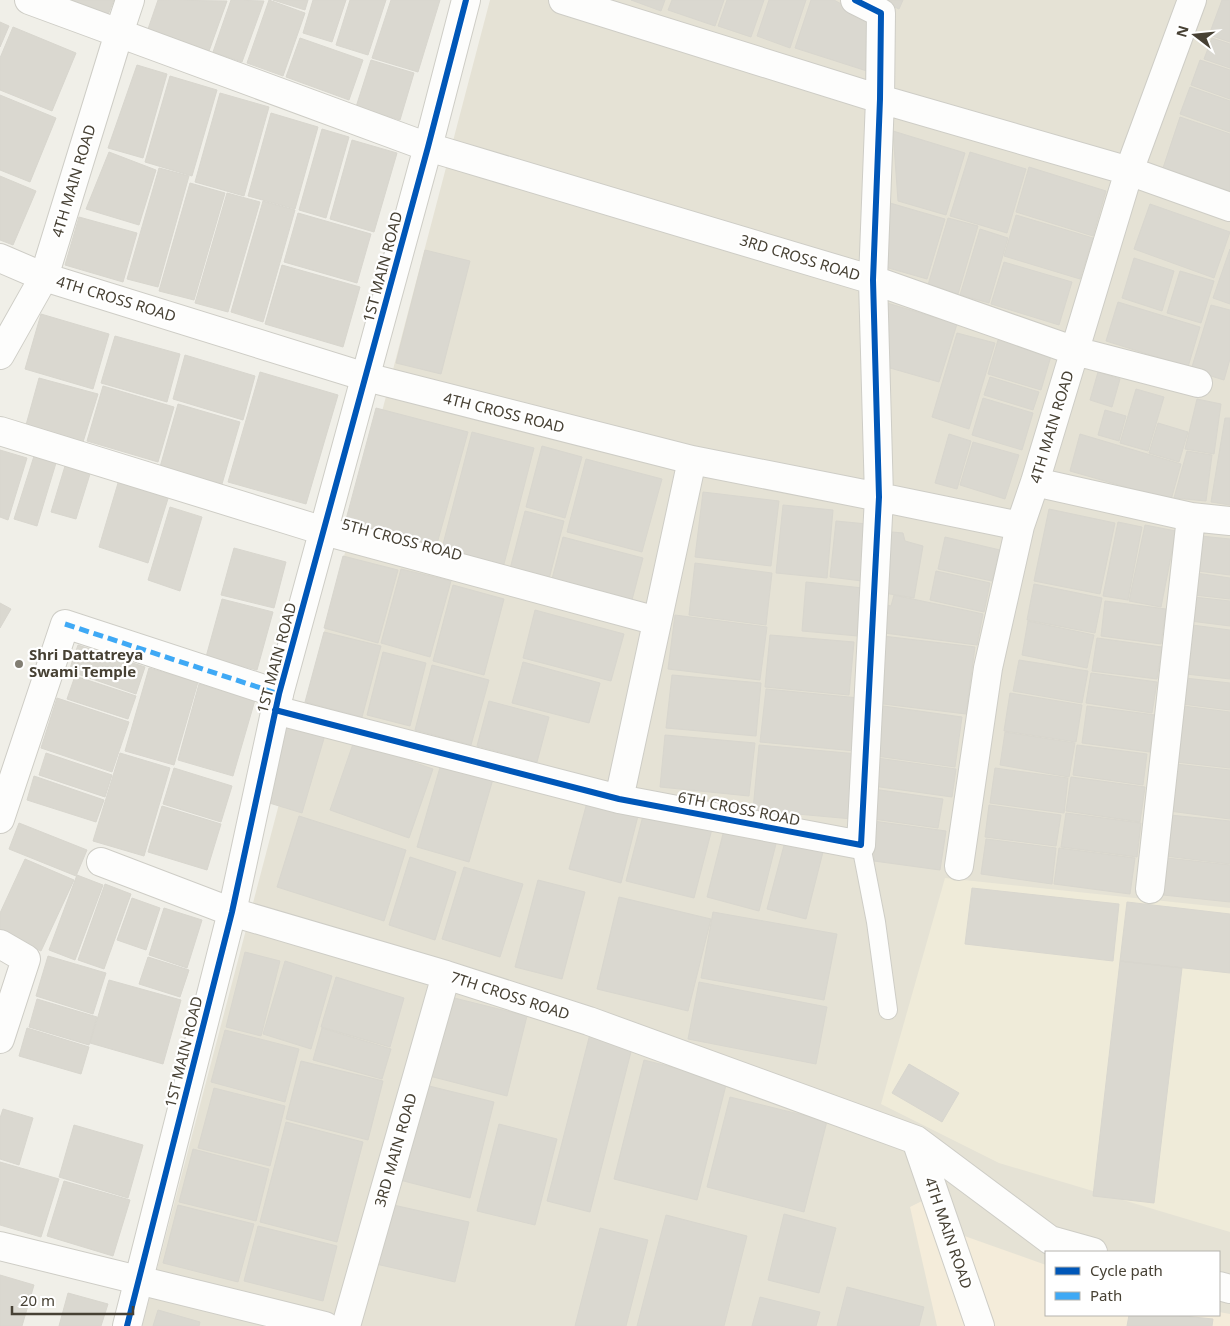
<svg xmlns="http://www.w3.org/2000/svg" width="1230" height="1326" viewBox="0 0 1230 1326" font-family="'Noto Sans',sans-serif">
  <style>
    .residential { fill: #e5e2d5; fill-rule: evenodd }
    .commercial { fill: #f4ecda }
    .education { fill: #efebd9 }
    .building { fill: #dad8d0; stroke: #d8d6ce }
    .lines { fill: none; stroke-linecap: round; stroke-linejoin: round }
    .service-casing { stroke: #cecdc6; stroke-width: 20 }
    .minor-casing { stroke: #cecdc6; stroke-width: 30 }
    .tertiary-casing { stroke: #cecdc6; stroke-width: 30 }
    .service { stroke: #fdfdfc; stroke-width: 18 }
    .minor { stroke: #fdfdfc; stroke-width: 28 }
    .tertiary { stroke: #fdfdfc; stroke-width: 28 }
    .quiet { stroke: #3fa9f5; stroke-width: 5; stroke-dasharray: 10 5; stroke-linecap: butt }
    .cycleway-casing { stroke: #fff; stroke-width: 9 }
    .cycleway { stroke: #0057b8; stroke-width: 6 }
    .poi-dot { fill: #827e73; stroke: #fff; stroke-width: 2 }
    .labels { text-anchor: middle; stroke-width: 4.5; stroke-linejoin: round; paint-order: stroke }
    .street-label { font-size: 15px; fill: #474134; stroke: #fff }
    .poi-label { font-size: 15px; font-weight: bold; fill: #474134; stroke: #fff; text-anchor: start }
  </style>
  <rect width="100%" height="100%" fill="#f0efe8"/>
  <path class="residential" d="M490 0H1230V1326H142ZM1046 1252H1219V1315H1046Z"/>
  <path class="commercial" d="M946 1189 956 1233 1046 1265V1315H1219V1312L1230 1314V1326H937L910 1207Z"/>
  <path class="education" d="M945 878 1230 908V1232L999 1163 881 1104Z"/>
  <path class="building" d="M69 0H114L108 15Z
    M158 0 227 1 209 51 148 29Z
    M231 0 264 1 242 62 213 52Z
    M269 0 305 13 283 76 247 63Z
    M273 0H308L305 10Z
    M313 0H346L332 42 303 33Z
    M350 0H386L368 55 336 45Z
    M391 0H440L418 72 372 58Z
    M631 0H665L661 11Z
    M672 0H724L715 26 668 10Z
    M727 0H764L751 37 718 26Z
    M769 0H806L790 48 757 36Z
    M811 0H834L872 21 870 72 795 48Z
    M879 0H903L899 9Z
    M1222 0H1230V42L1209 35Z
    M0 22 9 26 0 47Z
    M13 27 76 53 52 111 0 90V58Z
    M300 38 363 60 349 100 286 77Z
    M1212 38 1230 44V68L1204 59Z
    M371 60 414 73 400 120 356 107Z
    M1200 60 1230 70V99L1191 85Z
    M137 65 167 74 143 158 108 148Z
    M170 76 217 90 192 176 145 162Z
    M1190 87 1230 101V132L1180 114Z
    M220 93 269 107 244 196 195 182Z
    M0 95 56 118 30 182 0 170Z
    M271 113 318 127 295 209 248 196Z
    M1180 117 1230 134V192L1163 168Z
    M322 129 349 137 326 218 299 210Z
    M893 131 965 153 946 215 898 201Z
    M352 140 397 153 374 232 330 219Z
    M109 152 156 170 139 225 86 209Z
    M970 152 1026 169 1007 233 950 216Z
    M1029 167 1106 191 1093 236 1016 212Z
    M159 168 189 176 158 287 127 279Z
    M0 176 36 191 13 245 0 240Z
    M190 183 225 193 194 300 159 291Z
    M227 193 260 202 228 312 195 303Z
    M263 201 295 210 263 322 231 312Z
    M890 203 945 219 927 279 885 267Z
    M1150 204 1230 232 1214 278 1134 249Z
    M298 213 371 234 357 283 284 262Z
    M1016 215 1093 238 1080 279 1004 256Z
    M79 217 137 233 123 282 65 265Z
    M948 218 978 226 958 294 928 285Z
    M980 229 1008 238 989 303 960 295Z
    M1230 249V304L1213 298Z
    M425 250 470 261 441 374 396 363Z
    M1134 258 1174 271 1162 311 1122 298Z
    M1004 262 1072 282 1059 325 991 304Z
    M282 265 360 287 343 347 265 324Z
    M1180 271 1214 281 1201 323 1167 313Z
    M884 302 957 324 939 382 883 366Z
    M1118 302 1200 327 1188 367 1106 341Z
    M1211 305 1230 310V359L1224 380 1191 370Z
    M41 314 109 334 93 389 25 369Z
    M957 333 995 343 969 429 932 417Z
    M115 336 180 354 167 402 101 383Z
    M998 340 1051 356 1041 390 988 374Z
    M185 355 255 376 243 420 173 399Z
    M260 372 338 395 306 504 228 482Z
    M1098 372 1120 379 1112 407 1090 400Z
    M990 377 1039 392 1033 410 984 395Z
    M39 378 98 394 83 442 26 425Z
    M103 386 174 407 158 462 87 441Z
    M1136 389 1164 397 1148 451 1120 443Z
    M983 398 1033 413 1022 450 972 435Z
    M1197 399 1221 404 1214 454 1185 449Z
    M178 404 240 422 222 484 160 467Z
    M376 408 468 432 435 551 344 527Z
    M1105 410 1126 416 1119 441 1098 435Z
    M1225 418H1230V505L1211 502Z
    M1158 423 1188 432 1179 462 1149 453Z
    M472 432 534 448 503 568 441 552Z
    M949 434 971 441 957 489 935 483Z
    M1080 434 1181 464 1171 500 1070 471Z
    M973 442 1019 455 1005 499 960 485Z
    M542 446 582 457 565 518 526 507Z
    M0 450 27 458 8 520 0 517Z
    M1187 451 1212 455 1206 501 1174 498Z
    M34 456 56 463 37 526 14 519Z
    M586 459 662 479 642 552 567 532Z
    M65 466 90 474 76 519 51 512Z
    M121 473 171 489 148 563 99 547Z
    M703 492 779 501 771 566 695 557Z
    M783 505 833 510 827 578 776 573Z
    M170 507 202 517 180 591 148 580Z
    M1049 509 1115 523 1100 594 1034 581Z
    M525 511 564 521 549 579 510 569Z
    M836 521 867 524 862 581 830 577Z
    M1118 522 1142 527 1128 600 1103 596Z
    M1145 525 1176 531 1161 607 1129 601Z
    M881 531 903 533 905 541 923 546 914 598 878 592Z
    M1201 536 1230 539V575L1198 571Z
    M563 537 643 558 632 600 552 579Z
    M945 537 1000 550 992 581 938 569Z
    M234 548 286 562 274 608 221 595Z
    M343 556 398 570 378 643 324 628Z
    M695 563 772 573 766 625 689 615Z
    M401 569 451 581 430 657 381 643Z
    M936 571 990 583 984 612 930 600Z
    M1196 573 1230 578V599L1194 595Z
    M806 582 863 588 858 636 802 631Z
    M1034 584 1102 598 1095 633 1027 620Z
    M453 585 504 599 484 675 433 661Z
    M894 595 983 614 977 645 884 633 886 626 877 623 878 603 891 606Z
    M1193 597 1230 601V626L1190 621Z
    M222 599 273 612 257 670 206 657Z
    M1105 601 1166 609 1161 644 1101 636Z
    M0 603 11 609 0 628Z
    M535 610 624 634 611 681 523 658Z
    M675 615 767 627 760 680 668 669Z
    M1028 621 1094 635 1087 668 1022 655Z
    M1192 625 1230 630V679L1186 674Z
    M324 632 381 646 362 717 305 702Z
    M770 635 854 642 849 695 765 687Z
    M883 636 975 647 966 714 875 703Z
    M1097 638 1162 647 1157 679 1092 671Z
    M78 645 145 667 136 694 69 671Z
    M383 652 426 663 410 726 367 715Z
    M1019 660 1088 671 1082 703 1013 691Z
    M523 662 600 683 589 723 512 703Z
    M432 665 489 680 471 745 415 730Z
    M149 668 198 682 174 765 125 751Z
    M1091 673 1157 682 1152 713 1086 703Z
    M672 675 761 683 756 736 666 728Z
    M75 676 136 696 128 719 67 699Z
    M1185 678 1230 683V710L1182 704Z
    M199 684 255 700 233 776 178 760Z
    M766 689 859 698 855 751 760 742Z
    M1010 693 1082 705 1076 742 1004 731Z
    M57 698 129 722 112 772 41 748Z
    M489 701 549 717 537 762 477 746Z
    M876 705 962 717 955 767 869 755Z
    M1087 706 1155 715 1150 752 1082 743Z
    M1183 706 1230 712V768L1176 762Z
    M276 720 325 735 302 813 253 798Z
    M1005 732 1075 743 1069 777 1000 765Z
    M665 735 755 743 749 796 660 787Z
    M354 741 433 769 409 838 330 810Z
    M759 745 858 754 852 819 753 810Z
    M1077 745 1147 754 1143 785 1073 775Z
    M46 753 112 775 105 797 39 775Z
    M120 753 170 768 144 856 93 841Z
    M877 758 956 769 952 797 873 786Z
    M441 764 493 779 469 862 417 847Z
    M1175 764 1230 770V819L1169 811Z
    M174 768 232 786 221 822 163 804Z
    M995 768 1068 778 1064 813 990 803Z
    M34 776 104 800 96 822 27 800Z
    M1071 777 1145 787 1140 822 1066 811Z
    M873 789 943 799 938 828 873 819Z
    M589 795 640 808 621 883 569 869Z
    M989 805 1061 815 1056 846 985 837Z
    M162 806 221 824 207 870 148 852Z
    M645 808 713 825 694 898 626 881Z
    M1066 813 1141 823 1137 857 1061 847Z
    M1170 815 1230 821V864L1165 856Z
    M299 816 406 850 384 921 277 887Z
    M727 818 779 832 759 911 707 897Z
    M873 821 946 831 940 870 874 861Z
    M19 823 87 850 76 876 9 849Z
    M787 834 825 844 806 919 767 909Z
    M986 839 1056 848 1052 884 981 874Z
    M1059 848 1135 858 1130 894 1054 884Z
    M410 857 456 872 435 940 389 925Z
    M1167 858 1230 865V902L1163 895Z
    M25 859 74 880 41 951 0 933V913Z
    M464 867 523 884 500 957 442 939Z
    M77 875 103 885 75 960 49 950Z
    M538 880 585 892 562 979 515 967Z
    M105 884 131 894 104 969 78 960Z
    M972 888 1119 904 1113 961 965 944Z
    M619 897 711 919 688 1011 597 989Z
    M132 898 160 908 146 950 117 940Z
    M1127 902 1230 914V973L1120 961Z
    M164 908 202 920 187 968 149 955Z
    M713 912 837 934 824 1000 701 978Z
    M245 952 280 961 261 1036 226 1027Z
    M48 956 106 973 93 1014 36 996Z
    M148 957 189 970 180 997 139 984Z
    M285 961 332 976 311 1049 263 1034Z
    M1120 961 1182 968 1154 1203 1093 1196Z
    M336 977 404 998 390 1047 321 1027Z
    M109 980 181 1000 163 1064 90 1043Z
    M699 982 827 1007 816 1064 688 1039Z
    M430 992 527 1016 507 1096 410 1071Z
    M37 999 97 1017 89 1045 29 1027Z
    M27 1028 89 1047 81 1074 19 1056Z
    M322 1028 391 1049 382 1079 313 1060Z
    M225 1030 299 1049 285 1102 211 1082Z
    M590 1034 633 1044 590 1212 547 1201Z
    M644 1060 727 1081 697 1200 614 1179Z
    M301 1061 383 1081 368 1140 286 1119Z
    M909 1064 959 1093 942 1122 892 1093Z
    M413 1082 494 1102 470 1198 388 1177Z
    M214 1088 285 1106 270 1166 198 1148Z
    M730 1097 827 1121 804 1212 707 1187Z
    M3 1109 33 1118 19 1165 0 1159V1118Z
    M286 1122 363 1142 337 1242 260 1222Z
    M499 1124 557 1139 535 1225 477 1211Z
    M74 1125 143 1145 128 1198 59 1177Z
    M193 1149 269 1169 256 1221 179 1202Z
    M0 1162 59 1179 41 1237 0 1225Z
    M64 1181 130 1200 113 1256 47 1236Z
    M389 1204 469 1222 455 1282 376 1264Z
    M178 1205 254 1224 238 1282 163 1263Z
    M784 1214 836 1228 819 1293 768 1280Z
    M666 1215 747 1236 724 1326H637Z
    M258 1226 337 1246 323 1301 244 1281Z
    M600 1228 648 1240 626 1326H575Z
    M0 1275 34 1285 22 1326H0Z
    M847 1287 924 1307 919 1326H837Z
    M68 1293 108 1304 101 1326H59Z
    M760 1297 820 1312 816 1326H752Z
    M158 1310 200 1322 199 1326H153Z
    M1129 1315H1174L1213 1319 1212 1326H1127Z"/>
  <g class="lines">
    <g class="service-casing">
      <path id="service" d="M861 845 876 922 888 1010"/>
    </g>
    <g class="minor-casing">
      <path id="minor" d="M29 0 428 147 873 280 1075 351 1198 383
        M563 0 880 99 1129 171 1230 207
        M0 258 44 277 366 377 692 460 879 497 1020 526
        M0 355 44 277 119 33 130 0
        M0 431 324 531 657 621
        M1035 482 1191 517 1230 521
        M275 710 619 799 861 845 879 497 873 280 880 99 881 13 855 0
        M619 799 692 460
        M0 819 65 624 279 694
        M101 862 232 912 446 975 589 1021 916 1140 1050 1240 1093 1252
        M959 866 988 668 1020 526 1035 482 1129 171 1192 0
        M1150 889 1191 517
        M0 944 26 959 0 1039
        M916 1140 980 1326
        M0 1246 325 1326
        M1219 1286 1230 1289
        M346 1326 446 975"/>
    </g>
    <g class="tertiary-casing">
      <path id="tertiary" d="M127 1326 232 912 279 694 428 147 466 0"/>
    </g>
    <use href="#service" class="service"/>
    <use href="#minor" class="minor"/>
    <use href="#tertiary" class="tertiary"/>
    <path class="quiet" d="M65 624 279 694"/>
    <g class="cycleway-casing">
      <path id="cycleway" d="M275 710 619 799 861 845 879 497 873 280 880 99 881 13 855 0
        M127 1326 232 912 279 694 428 147 466 0"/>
    </g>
    <use href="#cycleway" class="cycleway"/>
  </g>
  <circle class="poi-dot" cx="19" cy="664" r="5"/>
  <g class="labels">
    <g class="street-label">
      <text transform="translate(74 181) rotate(-73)" y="5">4TH MAIN ROAD</text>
      <text transform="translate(800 258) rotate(17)" y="5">3RD CROSS ROAD</text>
      <text transform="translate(383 267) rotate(-75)" y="5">1ST MAIN ROAD</text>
      <text transform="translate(116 299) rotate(17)" y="5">4TH CROSS ROAD</text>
      <text transform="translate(504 413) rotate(14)" y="5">4TH CROSS ROAD</text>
      <text transform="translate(1052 427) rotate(-73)" y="5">4TH MAIN ROAD</text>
      <text transform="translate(402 540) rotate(15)" y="5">5TH CROSS ROAD</text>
      <text transform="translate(277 658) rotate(-75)" y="5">1ST MAIN ROAD</text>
      <text transform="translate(739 809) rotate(11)" y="5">6TH CROSS ROAD</text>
      <text transform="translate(510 996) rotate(18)" y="5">7TH CROSS ROAD</text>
      <text transform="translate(184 1052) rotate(-76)" y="5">1ST MAIN ROAD</text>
      <text transform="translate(396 1150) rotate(-74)" y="5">3RD MAIN ROAD</text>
      <text transform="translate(948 1233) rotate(71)" y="5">4TH MAIN ROAD</text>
    </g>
    <g class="poi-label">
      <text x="29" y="660">Shri Dattatreya<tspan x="29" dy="17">Swami Temple</tspan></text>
    </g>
  </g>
  <rect x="1045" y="1251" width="175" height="65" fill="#ffffff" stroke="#b5b3ae"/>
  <rect x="1055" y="1267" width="25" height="8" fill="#0057b8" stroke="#b5b3ae"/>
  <text x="1090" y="1276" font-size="15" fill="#474134">Cycle path</text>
  <rect x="1055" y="1292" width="25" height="8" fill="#3fa9f5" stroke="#b5b3ae"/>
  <text x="1090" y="1301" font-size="15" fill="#474134">Path</text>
  <g transform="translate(1195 35) rotate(286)" stroke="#ffffff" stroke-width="4" paint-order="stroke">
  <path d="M0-4L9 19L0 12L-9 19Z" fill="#474134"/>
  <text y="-8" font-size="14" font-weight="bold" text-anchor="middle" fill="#474134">N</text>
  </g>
  <path d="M12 1306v8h121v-8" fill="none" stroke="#474134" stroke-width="2.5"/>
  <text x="20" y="1306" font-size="15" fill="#474134" stroke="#ffffff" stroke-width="4" paint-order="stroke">20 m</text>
</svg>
